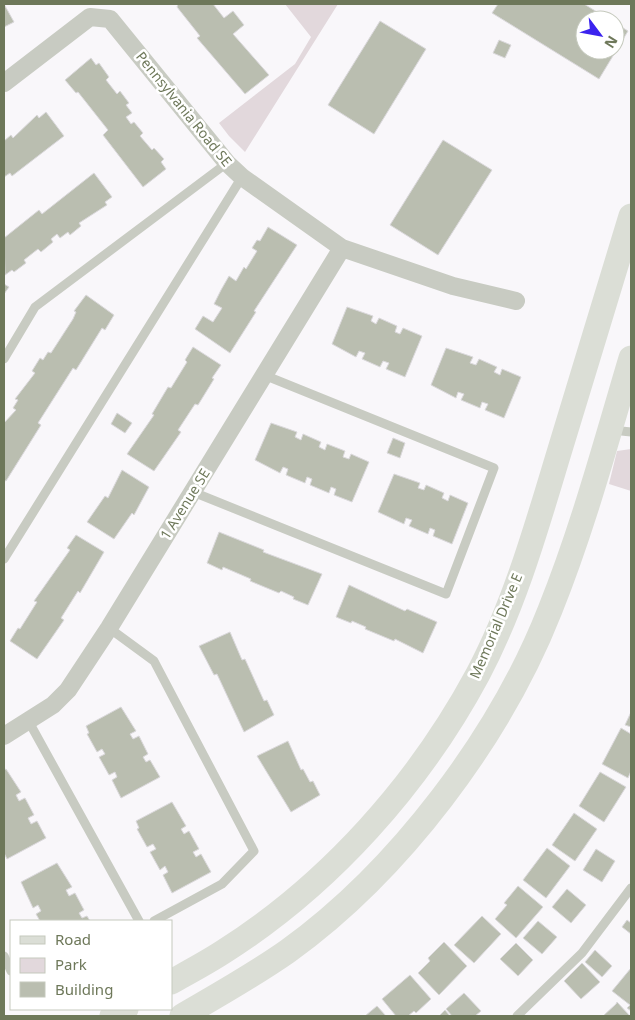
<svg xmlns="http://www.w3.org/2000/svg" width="635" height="1020" viewBox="0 0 635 1020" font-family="'Noto Sans',sans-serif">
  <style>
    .green { fill: #e2d8dc }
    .building { fill: #babeb0; stroke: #dbd9dc }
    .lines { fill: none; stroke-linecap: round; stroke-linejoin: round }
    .service { stroke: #c8cbc2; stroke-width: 9 }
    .minor { stroke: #c8cbc2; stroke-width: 18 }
    .secondary { stroke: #dbded6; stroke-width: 25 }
    .labels { text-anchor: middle; stroke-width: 5; stroke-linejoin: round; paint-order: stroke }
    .street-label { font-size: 14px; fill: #6e785a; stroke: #fff }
  </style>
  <rect width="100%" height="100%" fill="#f9f7fa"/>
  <path class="green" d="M285 4H338L245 152 229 136 219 123 295 64 311 37Z
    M631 449V491L609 484 617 451Z"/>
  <path class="building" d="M4 4 14 22 4 27Z
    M178 4H213L224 18 233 11 244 25 233 34 269 75 245 94 197 38 200 36 177 7Z
    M498 4H584L610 20H585V50H615V23L628 31 599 79 492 13Z
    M380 21 426 49 374 134 328 105Z
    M499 40 511 45 505 58 493 53Z
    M91 58 96 65 99 63 109 77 106 80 117 94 120 91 129 103 126 105 132 113 126 117 131 124 134 122 143 133 140 136 152 150 154 148 164 159 161 162 166 169 143 187 103 135 108 130 78 92 76 93 65 80Z
    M46 112 64 136 12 176 10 173 4 177V141L11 135 13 138 37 115 39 118Z
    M443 140 492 170 438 255 390 225Z
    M94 173 112 197 105 202 107 205 79 223 81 226 70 235 68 232 60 238 57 234 51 239 53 242 41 252 38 249 24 260 26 263 14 272 12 270 5 275 4 238 39 210 42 214Z
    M268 227 297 245 254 311 256 312 230 353 195 329 203 316 213 322 222 308 214 304 221 290 229 276 236 281 244 267 246 269 257 251 252 248 257 240 260 241Z
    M4 284 9 287 4 294Z
    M86 295 114 315 105 330 102 328 76 370 73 368 38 423 41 425 6 481 4 480V423L16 410 13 408 18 400 15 399 35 373 32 371 40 358 43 360 48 352 51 353 73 319 76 312 74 311Z
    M347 307 373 316 371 321 376 324 379 318 397 326 395 332 400 334 403 328 422 336 405 377 386 369 389 363 383 361 380 367 362 359 365 353 359 351 356 357 332 344Z
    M193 347 221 365 212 378 214 379 198 405 195 404 178 430 181 432 154 471 127 454 154 415 152 414 168 387 171 388 187 362 185 360Z
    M446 348 473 357 470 363 476 365 479 359 497 367 494 372 500 375 502 369 521 377 504 418 485 410 488 404 482 402 480 408 461 400 464 394 458 392 456 398 431 385Z
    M117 413 132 423 125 433 111 424Z
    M271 423 297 432 295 437 301 440 303 434 321 442 319 447 325 450 327 444 345 451 343 457 349 459 351 454 369 462 352 502 334 495 336 489 331 487 329 493 310 485 312 479 307 477 305 483 286 475 288 469 283 467 280 473 255 460Z
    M393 438 405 443 400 458 387 453Z
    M122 470 149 487 134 515 132 513 114 539 87 522 105 496 108 498Z
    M394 474 420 483 418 488 424 490 426 485 444 493 442 498 448 501 450 495 468 503 452 544 433 536 435 530 430 528 428 534 409 526 412 520 406 518 404 524 378 512Z
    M219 532 264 550 263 552 322 574 308 605 293 599 294 597 281 591 279 593 250 581 251 579 223 567 222 570 207 563Z
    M76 535 104 552 80 593 78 591 61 618 64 620 37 659 10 641 18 628 20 629 37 602 34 601 70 550 67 548Z
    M349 585 405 611 407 609 437 622 423 653 395 639 394 641 365 629 366 627 352 621 351 623 336 617Z
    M230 632 242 660 245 659 264 701 267 700 274 715 244 732 217 674 214 675 199 646Z
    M121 707 136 731 130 734 133 739 139 736 148 754 143 757 146 762 150 760 160 777 121 798 112 780 117 777 115 772 109 775 99 757 105 754 102 749 97 752 87 734 89 733 86 726Z
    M631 712V727L625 725Z
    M621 728 631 734V771L628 778 602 764Z
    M288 741 301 770 303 769 310 782 313 781 320 795 291 812 257 756Z
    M6 769 21 792 16 795 19 801 25 798 34 815 28 818 31 824 37 821 46 838 7 859 4 853V770Z
    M600 772 626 787 604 822 579 806Z
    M172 802 186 826 181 829 184 834 189 831 199 849 193 852 196 857 201 854 211 872 172 893 163 875 168 872 165 866 160 870 150 852 156 849 153 844 147 847 137 829 139 828 136 821Z
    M574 813 597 829 575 861 552 845Z
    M547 848 570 866 546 898 523 880Z
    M596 849 615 861 602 882 583 870Z
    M57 863 72 887 66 890 69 896 75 893 84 910 79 913 82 918 87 916 90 921H40L36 914 41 911 38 905 33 908 21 882Z
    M518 886 543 907 516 938 495 919 507 905 504 903Z
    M567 889 586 905 571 923 552 907Z
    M482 916 501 934 474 963 454 945Z
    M627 920 631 923V934L622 927Z
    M538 921 557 937 542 954 523 938Z
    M444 942 467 966 439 995 418 973 430 961 428 958Z
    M516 943 533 960 518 976 500 959Z
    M595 950 612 966 602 977 585 962Z
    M582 963 600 982 581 999 564 981Z
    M631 968V1011L627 1008 630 1005 612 991Z
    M410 975 431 999 416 1013 414 1011 408 1016H396L382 999Z
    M464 993 481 1011 475 1016H452L446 1009Z
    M617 1002 630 1016H603L616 1004Z
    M377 1006 386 1016H365Z
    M445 1010 450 1016H439Z"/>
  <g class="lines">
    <path class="service" d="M4 359 35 307 227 163
      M612 430 631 432
      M193 492 446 594 494 468 264 375
      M4 559 242 177
      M109 628 154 661 254 851 222 884 154 921
      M29 722 139 921
      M4 956 11 971
      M517 1016 582 953 631 888"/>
    <path class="minor" d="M4 83 90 17 110 19 227 163 242 177 342 248 453 286 516 301
      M4 736 53 705 68 690 109 628 342 248"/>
    <path class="secondary" d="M171 982C189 972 206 963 223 952 329 885 419 784 478 674 514 606 536 529 558 456 582 376 607 296 631 216
      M112 1016 126 1009
      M182 1016C218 995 254 975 288 951 399 871 500 737 550 610 583 528 606 442 631 358"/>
  </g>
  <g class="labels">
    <g class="street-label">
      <text transform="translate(184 109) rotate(51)" y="5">Pennsylvania Road SE</text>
      <text transform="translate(185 504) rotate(-58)" y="5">1 Avenue SE</text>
      <text transform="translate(496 626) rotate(-67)" y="5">Memorial Drive E</text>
    </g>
  </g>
  <rect width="635" height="1020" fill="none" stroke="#6e785a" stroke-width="10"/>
  <rect x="10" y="920" width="162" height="90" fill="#ffffff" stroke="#c5c9bd"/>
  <rect x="20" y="936" width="25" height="8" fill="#dbded6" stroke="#c5c9bd"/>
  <text x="55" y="945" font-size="15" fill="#6e785a">Road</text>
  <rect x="20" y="958" width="25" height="15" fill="#e2d8dc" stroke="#c5c9bd"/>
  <text x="55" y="970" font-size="15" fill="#6e785a">Park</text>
  <rect x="20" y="982" width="25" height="15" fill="#babeb0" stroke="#c5c9bd"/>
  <text x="55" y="995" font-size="15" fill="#6e785a">Building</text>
  <g transform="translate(600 35) rotate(122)"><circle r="24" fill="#ffffff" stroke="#c5c9bd"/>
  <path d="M0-4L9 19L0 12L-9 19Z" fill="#3b23ee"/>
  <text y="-8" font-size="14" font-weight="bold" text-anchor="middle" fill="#6e785a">N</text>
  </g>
</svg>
